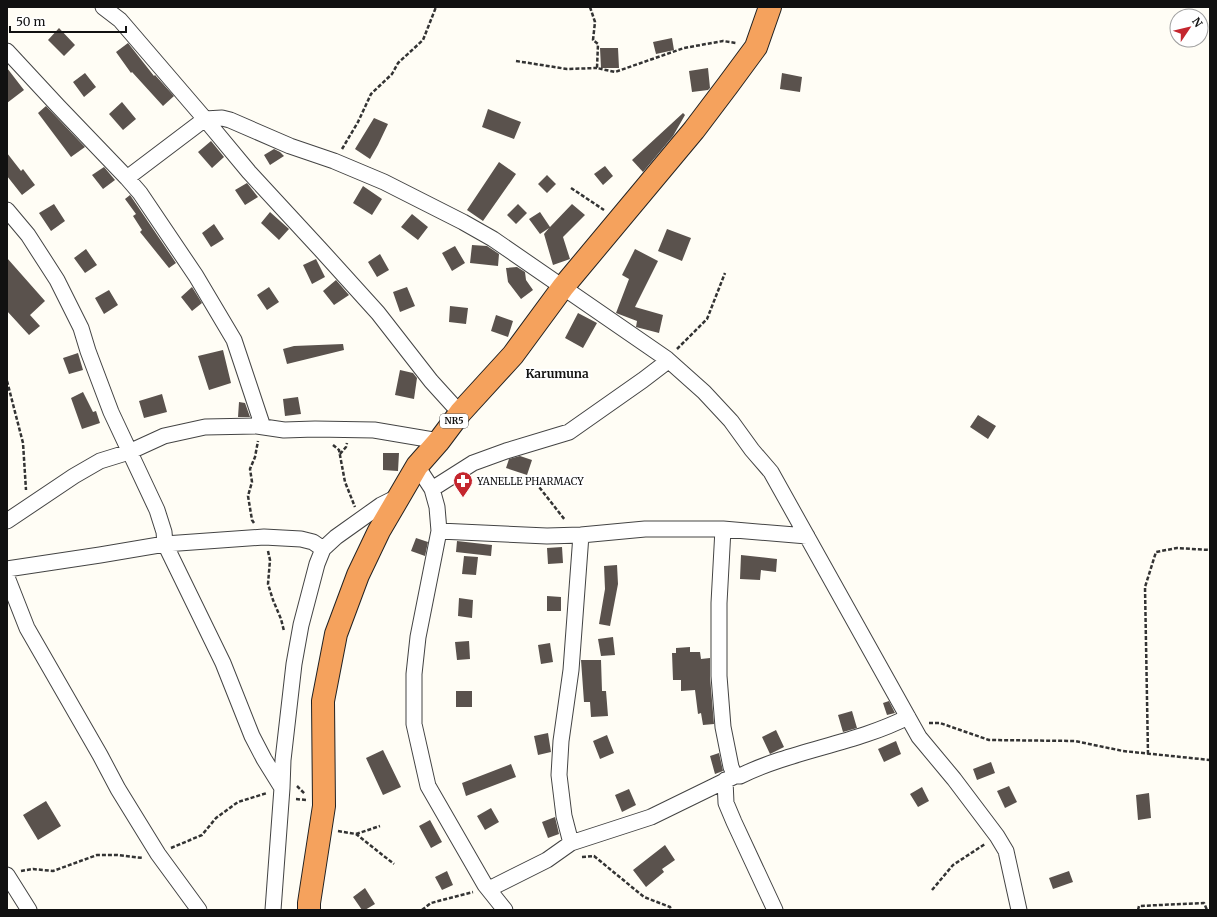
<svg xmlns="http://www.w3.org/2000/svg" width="1217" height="917" viewBox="0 0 1217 917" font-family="Merriweather,serif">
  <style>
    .building { fill: #5a524d }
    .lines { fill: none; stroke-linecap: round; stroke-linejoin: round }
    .street-casing { stroke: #444; stroke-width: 17 }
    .highway-casing { stroke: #222; stroke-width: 24 }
    .path { stroke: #333; stroke-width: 2.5; stroke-dasharray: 4 2; stroke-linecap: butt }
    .street { stroke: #fff; stroke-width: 15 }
    .highway { stroke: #f5a25d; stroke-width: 22 }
    .labels { text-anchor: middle; stroke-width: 4; stroke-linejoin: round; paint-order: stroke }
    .shield { fill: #fff; stroke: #585858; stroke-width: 1 }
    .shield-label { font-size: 9px; font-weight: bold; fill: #111 }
    .poi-label { font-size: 10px; fill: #111; stroke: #fff; text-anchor: start }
    .quarter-label { font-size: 12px; font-weight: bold; fill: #111; stroke: #fff }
  </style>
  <rect width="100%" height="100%" fill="#fffdf5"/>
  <path class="building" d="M59 28 75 45 64 56 48 40Z
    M672 38 674 50 656 54 653 42Z
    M128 43 154 76 155 75 174 96 163 106 132 72 131 73 116 52Z
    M600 48H618L619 68H601Z
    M7 68 24 90 7 103Z
    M708 68 710 88 708 90 692 92 689 71Z
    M85 73 96 87 84 97 73 82Z
    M782 73 802 77 800 92 780 89Z
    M122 102 136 119 123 130 109 114Z
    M46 106 85 147 71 157 38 113Z
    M488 109 521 122 514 139 482 127Z
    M683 113 685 115 673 136 643 172 632 160Z
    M374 118 388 124 378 145 370 159 355 149Z
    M211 141 224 157 212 168 198 152Z
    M274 149 280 152 284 156 270 165 264 155Z
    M7 153 21 171 23 169 35 185 22 195 7 176Z
    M499 162 516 174 483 221 467 210Z
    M605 166 613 176 603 185 594 174Z
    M104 167 115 180 103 189 92 175Z
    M547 175 556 184 547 193 538 184Z
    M247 183 258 197 245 205 235 190Z
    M363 186 382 199 372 215 353 203Z
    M130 195 176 263 169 268 140 232 142 230 133 216 136 214 125 199Z
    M54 204 65 221 51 231 39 213Z
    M518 204 527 213 516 224 507 215Z
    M572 204 585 215 563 237 570 259 553 265 544 234 549 228 540 234 529 219 540 212 550 227Z
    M270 212 289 229 279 240 261 223Z
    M412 214 428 227 418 240 401 227Z
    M214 224 224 239 211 247 202 233Z
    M667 229 691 238 682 261 658 251Z
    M472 245 487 246 499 254 498 266 470 263Z
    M455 246 465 263 452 271 442 253Z
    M86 249 97 265 85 273 74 258Z
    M635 249 658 261 635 307 663 315 659 333 636 327 637 321 616 313 629 279 622 275Z
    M380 254 389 270 377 277 368 262Z
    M7 258 45 301 30 315 40 326 29 335 7 311Z
    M316 259 325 277 312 284 303 265Z
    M517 267 525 272 526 280 533 290 521 299 508 282 506 268Z
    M336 280 349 295 334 305 323 291Z
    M192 287 202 303 192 311 181 297Z
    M269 287 279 302 267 310 257 295Z
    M407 287 415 306 400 312 393 292Z
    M109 290 118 305 104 314 95 298Z
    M450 306 468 308 466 324 449 322Z
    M578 313 597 323 583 348 565 338Z
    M496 315 513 321 508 337 491 331Z
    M343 344 344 350 287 364 283 349 294 346Z
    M223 350 231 383 209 390 198 356Z
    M78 353 83 370 69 374 63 358Z
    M400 370 413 373 417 378 414 399 395 395Z
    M83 392 93 412 96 411 100 423 82 429 71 398Z
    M162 394 167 412 144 418 139 401Z
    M298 397 301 414 285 416 283 399Z
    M239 402 245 403 250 417H238Z
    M978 415 996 426 988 439 970 427Z
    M383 453H399L398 471 383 470Z
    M520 456 532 460 527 475 506 468 509 459Z
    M416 538 428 542 425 556 411 551Z
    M457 541 492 545 491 556 456 552Z
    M562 547 563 563 548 564 547 548Z
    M741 555 777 559 776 572 761 570 760 580 740 579Z
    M464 556 478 557 476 575 462 574Z
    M617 565 618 584 610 626 599 624 605 589 604 566Z
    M547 596 561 597V611H547Z
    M459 598 473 600 472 618 458 616Z
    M613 637 615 655 601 656 598 639Z
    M469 641 470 659 457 660 455 642Z
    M550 643 553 662 541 664 538 645Z
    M690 647V652H700L701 659 710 658V677L714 724 703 725 701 713 698 714 695 690 681 691V680H673L672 653H676V648Z
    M581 660H601L602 691H606L608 716 591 717 590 702H584Z
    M456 691H472V707H456Z
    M889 701 895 713 887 715 883 703Z
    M852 711 857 728 843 732 838 715Z
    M776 730 784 747 770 754 762 737Z
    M548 733 551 752 538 755 534 736Z
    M607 735 614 753 600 759 593 741Z
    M896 741 901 754 884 762 878 749Z
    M383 750 401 787 383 795 366 758Z
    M719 753 723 771 715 774 710 756Z
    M991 762 995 773 977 780 973 769Z
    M511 764 516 777 466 796 462 783Z
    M1009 786 1017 802 1005 808 997 791Z
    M922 787 929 801 918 807 910 794Z
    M629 789 636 805 622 812 615 795Z
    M1149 793 1151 818 1138 820 1136 795Z
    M46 801 61 826 38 840 23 815Z
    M491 808 499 822 485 830 477 816Z
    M555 817 559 834 548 838 542 822Z
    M430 820 442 842 431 848 419 826Z
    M665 845 675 860 662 869 664 872 646 887 633 870Z
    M447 871 453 885 442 890 435 877Z
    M1069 871 1073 882 1053 889 1049 878Z
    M365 888 375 904 365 910H362L353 897Z"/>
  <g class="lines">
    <g class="street-casing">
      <path id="street" d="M103 7 120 20 205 119 249 172 321 250 378 313 431 381 460 413
        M7 51 58 106 127 178 140 193 196 276 234 340 263 427
        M127 178 205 119 222 118 230 120 290 146 334 161 384 182 463 222 493 239 667 359 704 392 731 421 752 450 771 472 919 737 954 779 997 836 1006 851 1019 910
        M7 210 28 235 57 280 81 328 88 351 111 412 157 510 164 532 165 544 223 663 252 736 264 759 282 788
        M417 466 432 489 437 507 439 531 418 637 414 674V724L428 786 485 885 505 910
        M432 489 473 463 506 451 569 432 643 380 664 364 667 359
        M7 521 74 476 100 461 129 452 164 436 205 427 257 426 284 430 315 429 374 430 439 441
        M723 529 807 536
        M439 531 547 536 581 535 645 529H723L719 603V676L723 727 731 767 735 776H740C793 750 855 744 908 717
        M7 569 100 555 165 544 264 537 301 539 313 542 323 549
        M7 577 27 628 100 755 118 789 158 854 199 910
        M725 780 726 803 734 822 775 910
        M571 843 564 816 559 775 561 741 571 670 581 535
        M7 875 29 910
        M489 889 547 860 571 843 651 817 735 776
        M273 910 282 788 283 760 294 664 301 625 317 564 323 549 336 537 381 505 399 496"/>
    </g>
    <g class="highway-casing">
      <path id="highway" d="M309 910V903L324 806 323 701 336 634 358 575 379 531 417 466 439 441 460 413 513 355 563 287 694 130 728 85 756 47 770 7"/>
    </g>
    <path class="path" d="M590 7 595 22 593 40 598 44 597 68 615 72 684 48 723 41 736 43
      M516 61 567 69 597 68
      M342 149 358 122 371 94 392 74 398 63 423 40 436 7
      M571 188 604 210
      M677 349 707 319 725 273
      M7 381 23 443 26 490
      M333 445 339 450 345 482 355 507
      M340 454 346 447 347 443
      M532 478 565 520
      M254 523 252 520 248 496 252 482 250 469 255 457 258 441
      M268 551 270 560 268 584 273 600 281 619 284 631
      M929 723H940L989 740 1075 741 1123 751 1210 760
      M1148 754 1145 587 1156 552 1177 548 1210 550
      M297 786 305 794
      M296 799 306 800
      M338 831 356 834 394 864
      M356 834 380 826
      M171 848 202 835 216 818 238 802 267 793
      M582 857 594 856 644 897 670 907 671 910
      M21 871 33 869 53 871 97 855H117L143 858
      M932 890 953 865 985 844
      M422 910 431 903 473 892
      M1138 910 1139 906 1204 903 1207 910"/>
    <use href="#street" class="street"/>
    <use href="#highway" class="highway"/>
  </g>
  <defs>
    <g id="pharmacy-pin" transform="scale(1)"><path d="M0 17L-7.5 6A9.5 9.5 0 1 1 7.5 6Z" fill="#c4262e" stroke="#fff"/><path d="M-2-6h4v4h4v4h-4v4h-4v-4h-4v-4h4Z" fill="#fff"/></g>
  </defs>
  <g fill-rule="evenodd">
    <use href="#pharmacy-pin" x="463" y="481"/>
  </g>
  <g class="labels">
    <rect class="shield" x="440" y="414" width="28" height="14" rx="3"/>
    <g class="shield-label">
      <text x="454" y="424">NR5</text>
    </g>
    <g class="poi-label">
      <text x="477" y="485">YANELLE PHARMACY</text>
    </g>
    <g class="quarter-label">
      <text x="557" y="378">Karumuna</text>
    </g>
  </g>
  <rect width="1217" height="917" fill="none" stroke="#111111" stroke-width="16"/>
  <g transform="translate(1189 28) rotate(55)"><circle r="19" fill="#ffffff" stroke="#a0a0a0"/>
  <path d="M0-3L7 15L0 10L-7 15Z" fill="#c4262e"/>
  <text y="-6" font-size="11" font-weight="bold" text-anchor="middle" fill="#111111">N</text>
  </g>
  <path d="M10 26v6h116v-6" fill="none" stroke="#111111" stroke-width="2"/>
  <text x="16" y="26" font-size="12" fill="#111111" stroke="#ffffff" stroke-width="3" paint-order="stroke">50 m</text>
</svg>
